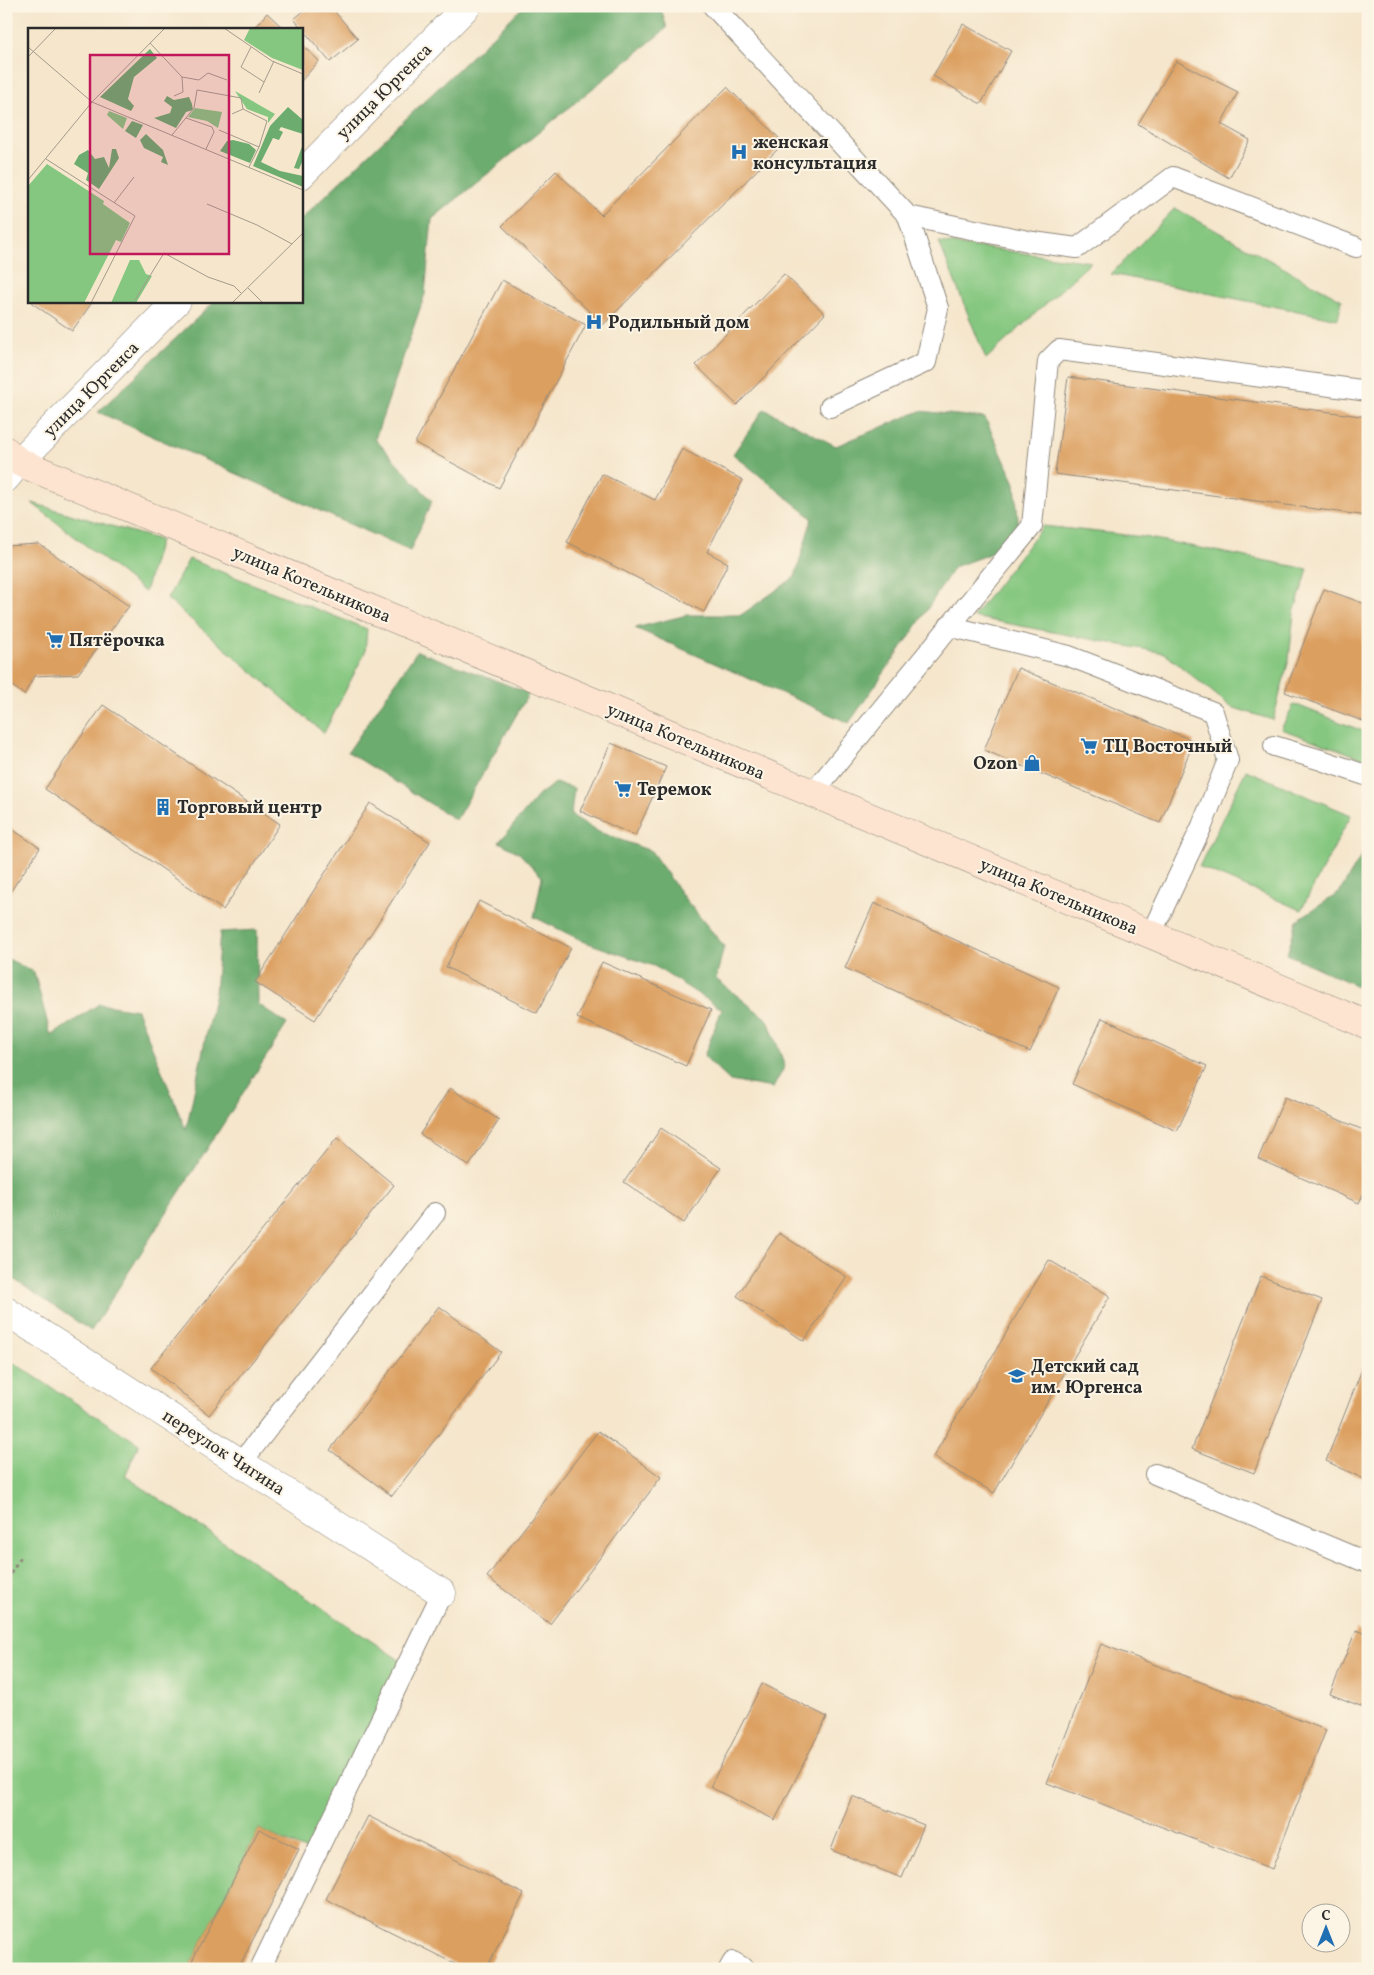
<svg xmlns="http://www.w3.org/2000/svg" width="1374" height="1975" viewBox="0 0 1374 1975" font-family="Vollkorn,serif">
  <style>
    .green { fill: #85c780; stroke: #587956 }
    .forest { fill: #6cac6e; stroke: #4c6c4c }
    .building { fill: #db9f5f }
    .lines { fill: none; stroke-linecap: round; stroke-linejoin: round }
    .lane-casing { stroke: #90887c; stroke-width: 22 }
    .street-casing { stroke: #90887c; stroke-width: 29 }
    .secondary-casing { stroke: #90887c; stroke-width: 29 }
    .path { stroke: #90887c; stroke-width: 3; stroke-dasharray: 4 4; stroke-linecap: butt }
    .lane { stroke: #fff; stroke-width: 20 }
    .street { stroke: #fff; stroke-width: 28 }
    .secondary { stroke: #fde4d1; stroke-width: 28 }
    .labels { text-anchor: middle; stroke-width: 4; stroke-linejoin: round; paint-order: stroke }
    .street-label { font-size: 18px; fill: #2b2b2b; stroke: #fcf5e5 }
    .poi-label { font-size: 18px; font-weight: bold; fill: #2b2b2b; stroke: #fcf5e5; text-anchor: start }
    .inset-road { fill: none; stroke: #a49b8c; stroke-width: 1 }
    .view { fill: #c2185b; fill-opacity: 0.15; stroke: #c2185b; stroke-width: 2.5 }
    .inset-edge { fill: none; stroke: #2b2b2b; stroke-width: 2.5 }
  </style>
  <rect width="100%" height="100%" fill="#fcf5e5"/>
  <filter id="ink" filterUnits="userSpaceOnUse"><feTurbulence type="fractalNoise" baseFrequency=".02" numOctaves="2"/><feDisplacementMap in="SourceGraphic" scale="10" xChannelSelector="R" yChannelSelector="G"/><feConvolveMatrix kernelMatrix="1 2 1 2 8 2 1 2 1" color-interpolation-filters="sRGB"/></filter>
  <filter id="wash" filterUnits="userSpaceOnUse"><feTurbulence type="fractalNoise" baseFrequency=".0096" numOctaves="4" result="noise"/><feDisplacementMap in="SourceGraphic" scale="20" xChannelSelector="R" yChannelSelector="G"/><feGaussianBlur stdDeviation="1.12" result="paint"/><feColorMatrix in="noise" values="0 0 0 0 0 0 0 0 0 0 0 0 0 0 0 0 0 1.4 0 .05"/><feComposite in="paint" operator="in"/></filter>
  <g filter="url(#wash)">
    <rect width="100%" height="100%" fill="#f5e6cc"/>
    <path class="green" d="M1175 208 1342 300 1338 319 1111 274Z
      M939 242 1091 262 986 359Z
      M32 503 160 540 145 592Z
      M1043 526 1144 537 1308 569 1294 613 1289 659 1273 720 1231 707 1164 653 973 617Z
      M189 559 367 629 365 652 324 733 167 599Z
      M1294 704 1368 733V760L1281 729Z
      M1246 770 1351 815 1301 910 1199 867Z
      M6 1358 139 1444 125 1476 401 1661 309 1852 259 1829 188 1969H6Z"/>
    <path class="forest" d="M524 6H660L667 28 432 219 425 294 375 439 432 501 410 551 98 412 215 301H301V219Z
      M764 409 836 446 920 411 985 418 1015 483 1020 543 954 567 914 630 849 723 635 628 687 615H741L795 577 812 518 733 454Z
      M417 651 529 693 456 820 348 752Z
      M555 783 574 788 571 815 599 832 651 851 685 899 724 946 716 979 768 1020 785 1066 773 1088 730 1081 704 1056 722 1009 654 966 585 942 534 917 542 877 519 853 499 842 539 795Z
      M1368 853V991L1287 954 1297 920 1339 893 1362 855Z
      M257 930 258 1004 287 1024 91 1331 6 1274V958L34 972 51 1036 99 1004 137 1010 186 1130 215 993 220 932Z"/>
    <g id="blocks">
      <path class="building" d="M310 6H330L358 39 330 62 294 19Z
        M267 13 284 29H253Z
        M963 24 1011 51 981 104 933 76Z
        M301 44 319 61 301 81Z
        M1176 61 1238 92 1221 124 1250 140 1229 178 1138 124Z
        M727 87 784 143 603 325 502 226 556 171 601 215Z
        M784 274 825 314 737 405 696 365Z
        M502 280 586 325 499 488 415 443Z
        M34 301H93L72 331 32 303Z
        M1068 377 1368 417V516L1055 474Z
        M682 449 743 480 707 552 728 563 704 612 567 542 602 474 655 500Z
        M39 544 129 606 78 674 34 676 24 695 6 681V546Z
        M1324 589 1368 605V723L1285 692Z
        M1018 668 1194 741 1160 823 984 750Z
        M103 705 280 824 223 910 45 789Z
        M611 743 666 767 635 836 580 811Z
        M370 803 430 842 315 1020 255 982Z
        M6 825 40 848 6 898Z
        M479 901 571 948 537 1013 446 967Z
        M874 903 1059 987 1030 1052 845 968Z
        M602 962 711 1010 686 1066 577 1018Z
        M1102 1018 1207 1066 1177 1131 1072 1084Z
        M450 1088 499 1120 469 1166 420 1134Z
        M1285 1097 1368 1132V1184L1359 1203 1258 1159Z
        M661 1128 721 1168 684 1223 624 1182Z
        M337 1138 394 1185 209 1415 151 1368Z
        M779 1233 847 1277 804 1341 737 1296Z
        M1049 1260 1110 1296 994 1493 933 1457Z
        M1261 1276 1322 1300 1254 1473 1192 1449Z
        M439 1306 501 1352 392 1496 330 1450Z
        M1368 1354V1481L1326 1461Z
        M598 1431 661 1477 550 1624 487 1577Z
        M1356 1630 1368 1634V1709L1330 1694Z
        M1101 1644 1326 1730 1272 1869 1047 1783Z
        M762 1684 827 1717 775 1820 710 1787Z
        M852 1796 924 1825 902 1878 831 1850Z
        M368 1816 524 1894 486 1969H465L326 1899Z
        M259 1829 299 1849 238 1969H188Z"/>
    </g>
  </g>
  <g filter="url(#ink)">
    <use href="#blocks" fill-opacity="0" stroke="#90887c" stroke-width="1"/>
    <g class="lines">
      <g class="lane-casing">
        <path id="lane" d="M713 6 908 216 1033 242 1077 248 1173 177 1356 247
          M830 407 926 362 938 308 908 216
          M949 626 1069 656 1213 712 1228 760 1202 826 1151 934
          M1274 746 1321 760 1368 776
          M812 794 1032 526 1048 361 1059 350 1368 391
          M241 1463 435 1213
          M1155 1474 1368 1563
          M260 1969 442 1593
          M729 1969 733 1962 745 1969"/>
      </g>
      <g class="street-casing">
        <path id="street" d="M301 175 467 6
          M6 478 19 462 177 301
          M6 1311 442 1593"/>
      </g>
      <g class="secondary-casing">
        <path id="secondary" d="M6 451 19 462 1368 1025"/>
      </g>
      <path class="path" d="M6 1581 23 1554"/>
      <use href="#lane" class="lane"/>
      <use href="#street" class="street"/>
      <use href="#secondary" class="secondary"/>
    </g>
  </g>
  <defs>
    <g id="hospital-bare" transform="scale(1.35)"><path d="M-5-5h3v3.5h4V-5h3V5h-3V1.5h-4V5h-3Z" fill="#1f6fb2" stroke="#fcf5e5" stroke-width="2.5" paint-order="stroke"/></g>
    <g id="supermarket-bare" transform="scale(1.35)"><path d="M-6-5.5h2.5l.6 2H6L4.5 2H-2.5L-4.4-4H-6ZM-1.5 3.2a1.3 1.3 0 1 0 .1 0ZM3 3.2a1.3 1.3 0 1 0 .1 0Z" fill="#1f6fb2" stroke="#fcf5e5" stroke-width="2.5" paint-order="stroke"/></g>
    <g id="shop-bare" transform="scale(1.35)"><path d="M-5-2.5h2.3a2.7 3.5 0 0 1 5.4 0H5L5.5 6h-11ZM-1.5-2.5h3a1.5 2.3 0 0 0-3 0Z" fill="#1f6fb2" stroke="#fcf5e5" stroke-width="2.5" paint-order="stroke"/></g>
    <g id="building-bare" transform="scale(1.35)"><path d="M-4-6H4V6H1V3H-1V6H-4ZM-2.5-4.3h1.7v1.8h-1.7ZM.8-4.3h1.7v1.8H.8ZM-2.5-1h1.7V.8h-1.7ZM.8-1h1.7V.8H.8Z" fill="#1f6fb2" stroke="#fcf5e5" stroke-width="2.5" paint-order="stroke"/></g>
    <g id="school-bare" transform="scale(1.35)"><path d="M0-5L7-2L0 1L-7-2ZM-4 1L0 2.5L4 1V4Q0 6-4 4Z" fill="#1f6fb2" stroke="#fcf5e5" stroke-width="2.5" paint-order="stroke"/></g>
  </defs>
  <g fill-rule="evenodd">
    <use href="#hospital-bare" x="739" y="152"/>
    <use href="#hospital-bare" x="594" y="322"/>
    <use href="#supermarket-bare" x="55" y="640"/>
    <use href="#supermarket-bare" x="1089" y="746"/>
    <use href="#shop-bare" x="1032" y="763"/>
    <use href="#supermarket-bare" x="623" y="789"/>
    <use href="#building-bare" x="163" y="807"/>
    <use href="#school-bare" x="1017" y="1376"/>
  </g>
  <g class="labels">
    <g class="street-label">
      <text transform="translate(384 91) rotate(-45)" y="6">улица Юргенса</text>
      <text transform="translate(91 389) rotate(-45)" y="6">улица Юргенса</text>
      <text transform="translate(312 584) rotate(23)" y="6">улица Котельникова</text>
      <text transform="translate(686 741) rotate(23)" y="6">улица Котельникова</text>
      <text transform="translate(1059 896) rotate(23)" y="6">улица Котельникова</text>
      <text transform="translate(224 1452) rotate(33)" y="6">переулок Чигина</text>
    </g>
    <g class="poi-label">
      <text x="753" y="148">женская<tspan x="753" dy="21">консультация</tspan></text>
      <text x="608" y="328">Родильный дом</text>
      <text x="69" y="646">Пятёрочка</text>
      <text x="1103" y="752">ТЦ Восточный</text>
      <text x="1018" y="769" text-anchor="end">Ozon</text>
      <text x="637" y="795">Теремок</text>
      <text x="177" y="813">Торговый центр</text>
      <text x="1031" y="1372">Детский сад<tspan x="1031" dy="21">им. Юргенса</tspan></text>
    </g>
  </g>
  <g transform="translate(28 28)">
    <rect width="275" height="275" fill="#f5e6cc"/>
    <path d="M222 0H275V42L244 30 216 12ZM207 63 247 86 240 95V89L219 81ZM167 80 194 84 190 100 179 93 160 89ZM81 83 99 90 95 101 79 87ZM19 136 76 173 75 176 102 195 93 214 88 212 56 275H0V158ZM102 232H111L118 246 124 248 108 275H83Z" fill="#85c780"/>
    <path d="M122 21 129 30 106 49 100 71 106 78 103 83 72 69ZM139 68 146 72 161 69 164 76 165 82 158 84 148 100 126 90 142 85 144 79 136 73ZM260 79 275 92V106L253 99 251 102 255 104 251 112 245 110 233 134 252 143 275 148V159L225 138 242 98ZM104 93 115 97 108 110 97 103ZM118 106 135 122 140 137 133 134 135 129 116 120 112 112ZM205 112 221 116 228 122 222 135 192 123 199 113ZM275 116V132L271 141 266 140ZM84 121H88L91 130 71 161 58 152 60 145 46 136 51 127 60 122 67 131 76 129 81 140Z" fill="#6cac6e"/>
    <path class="inset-road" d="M196 0 244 33 275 46M122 15 154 49 171 52 180 45 199 52M0 19 64 74 275 162M223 19 213 39 236 54M0 29 28 0M231 65 246 33M146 68 155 64 154 49M158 90 184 99 186 104 178 121M191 102 231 119 239 93 215 81M144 107 166 80 169 62 213 70 215 81 204 86M18 131 107 188 63 275M221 139 231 119M0 152 64 74 137 0M86 175 106 149M179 176 229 197 264 216M220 260 235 275M107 272 136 225 180 249 206 258 213 265M204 275 275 205"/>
    <path class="view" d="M62 27H201V226H62Z"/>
    <rect width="275" height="275" class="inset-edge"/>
  </g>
  <rect width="1374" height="1975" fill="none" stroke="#fcf5e5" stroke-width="25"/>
  <g transform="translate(1326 1928)"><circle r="24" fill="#fcf5e5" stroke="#a8a49b"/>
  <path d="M0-4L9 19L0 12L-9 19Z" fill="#1f6fb2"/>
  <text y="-8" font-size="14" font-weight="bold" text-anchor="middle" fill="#2b2b2b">С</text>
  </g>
</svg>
